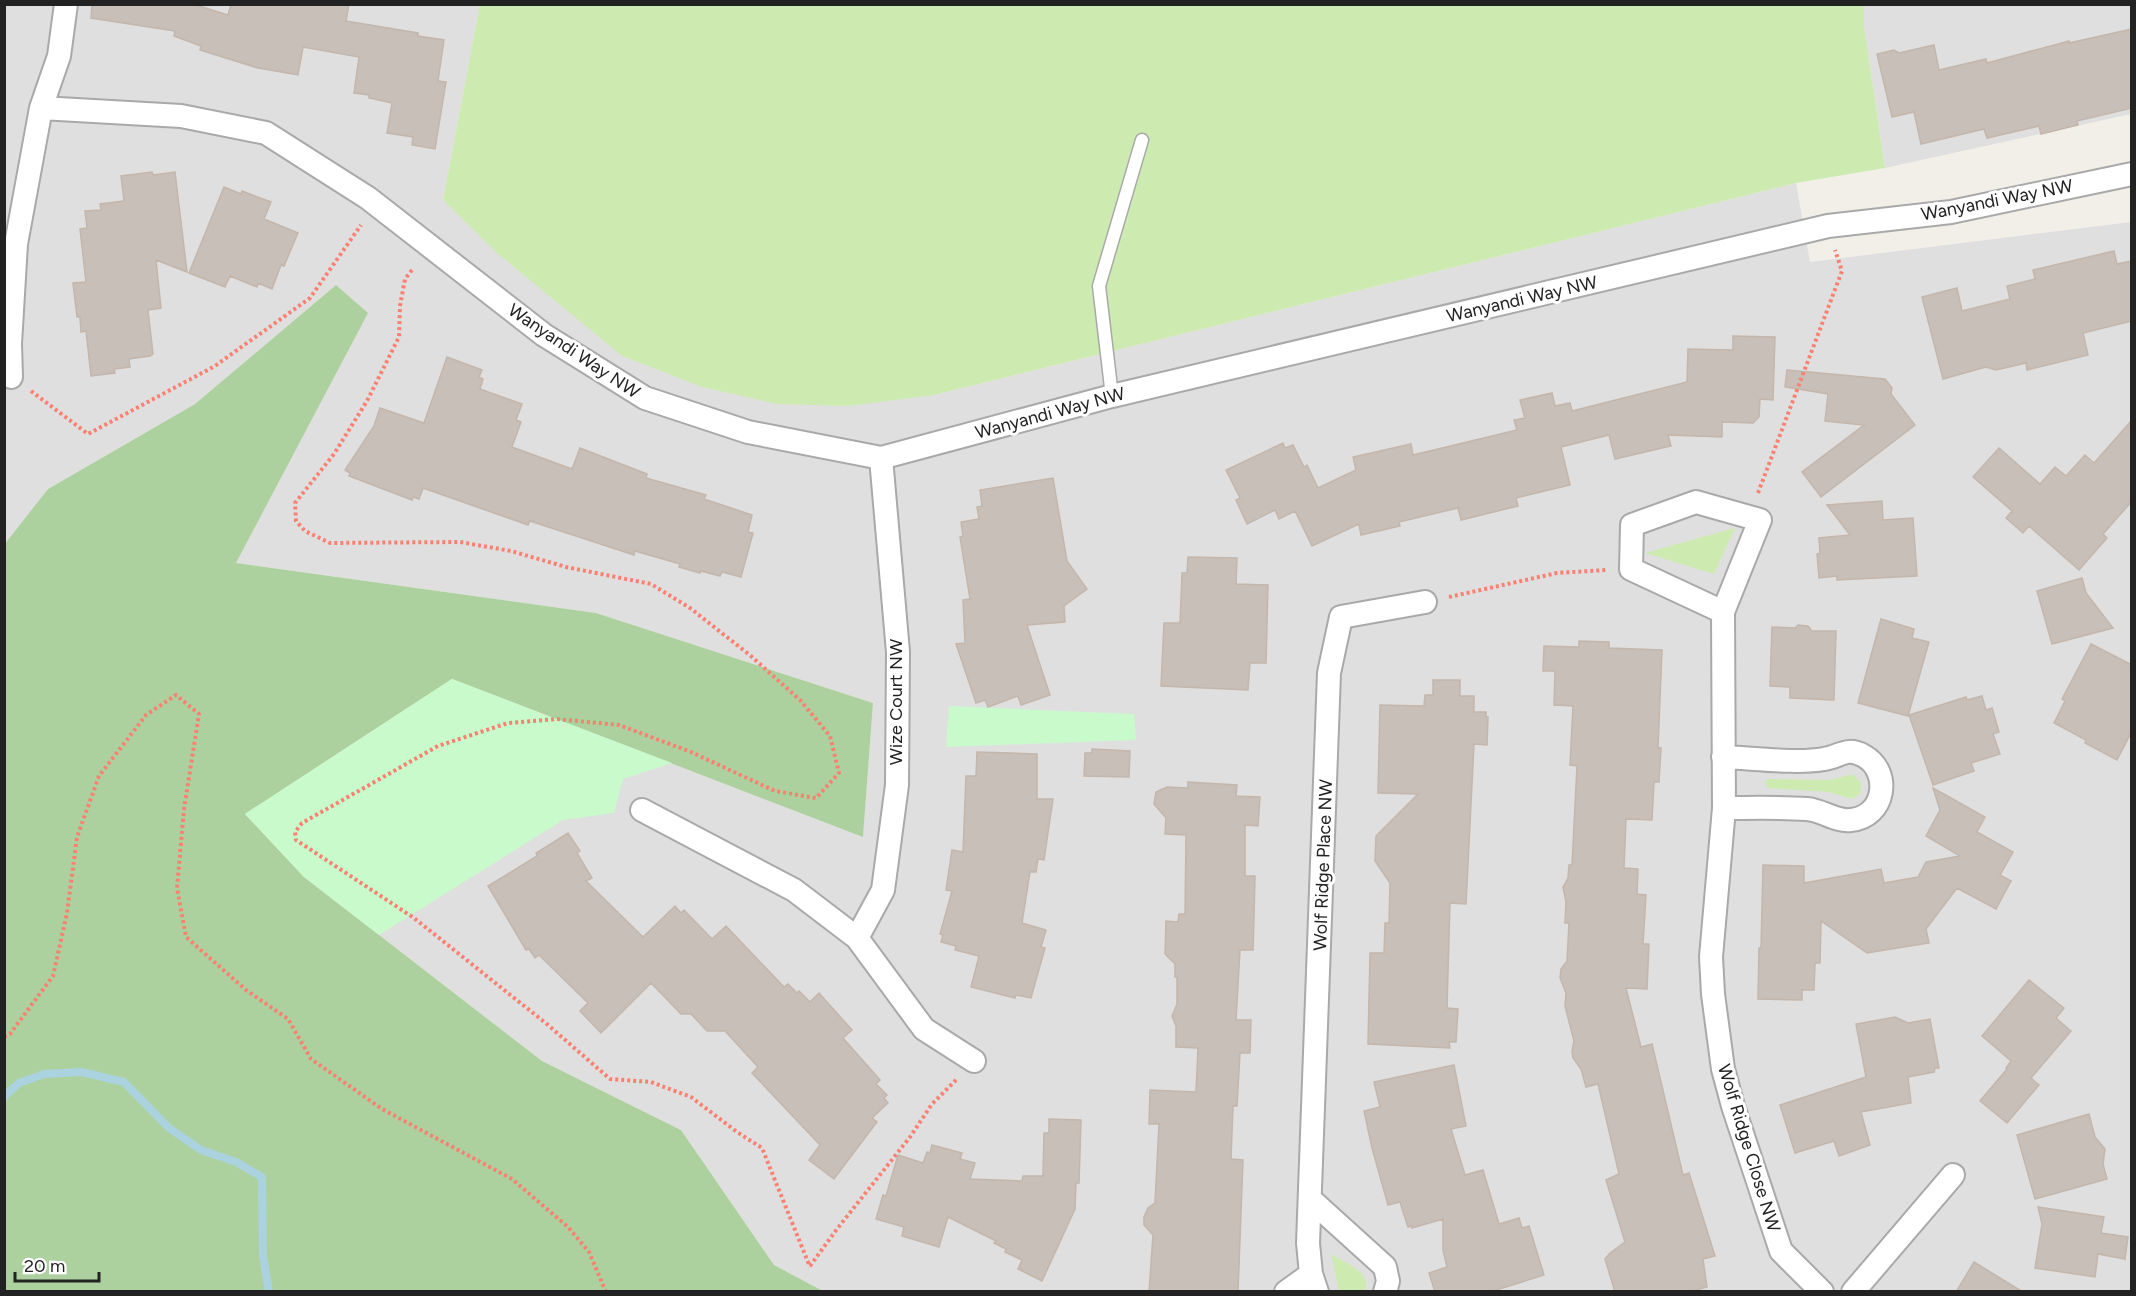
<svg xmlns="http://www.w3.org/2000/svg" width="2136" height="1296" viewBox="0 0 2136 1296" font-family="Figtree,sans-serif">
  <style>
    .residential { fill: #e0dfdf }
    .grass { fill: #cdebb0 }
    .forest { fill: #add19e }
    .park { fill: #c8facc }
    .lines { fill: none; stroke-linecap: round; stroke-linejoin: round }
    .stream { stroke: #aad3df; stroke-width: 8 }
    .building { fill: #c7bfb8; stroke: #c4b6ab; stroke-width: 1.5 }
    .lane-casing { stroke: #a9a9a9; stroke-width: 15 }
    .street-casing { stroke: #a9a9a9; stroke-width: 26 }
    .path { stroke: #fa8072; stroke-width: 4; stroke-dasharray: 3 3; stroke-linecap: butt }
    .lane { stroke: #fff; stroke-width: 12 }
    .street { stroke: #fff; stroke-width: 22 }
    .labels { text-anchor: middle; stroke-width: 6; stroke-linejoin: round; paint-order: stroke }
    .street-label { font-size: 18px; fill: #222; stroke: #fff }
  </style>
  <rect width="100%" height="100%" fill="#f2efe9"/>
  <path class="residential" d="M5 5H480L443 200 934 395 1796 183 1810 262 2131 222V1291H823L774 1265 681 1130 542 1061 304 877 452 679 863 836 873 703 596 613 236 563 367 313 336 285 195 404 48 489 5 545Z
    M1864 5H2131V114L1885 168 1864 26Z"/>
  <path class="grass" d="M480 4 1864 5V26L1885 168 1796 183 934 395 849 406 777 404 702 387 622 356 497 253 443 200Z
    M1735 528 1714 574 1645 553Z
    M1849 775H1854L1861 783 1860 794 1852 799 1829 792 1768 788 1765 783 1768 779 1831 780Z
    M1331 1254C1343 1262 1375 1273 1364 1291H1339Z"/>
  <path class="forest" d="M336 285 368 313 236 563 596 613 873 703 863 837 452 679 245 814 304 877 542 1061 681 1130 774 1265 823 1291H5L4 545 48 489 195 404Z"/>
  <path class="park" d="M452 679 672 763 623 779 614 813 563 820 379 935 304 877 245 814Z
    M949 706 1134 714 1136 740 946 747Z"/>
  <g class="lines">
    <path class="stream" d="M4 1097 19 1083 44 1074 81 1072 124 1082 169 1128 201 1150 236 1162 262 1177 263 1256 269 1292"/>
  </g>
  <path class="building" d="M92 4H193L228 15 231 4H349L346 21 418 33V36L444 40 438 81 446 82 435 149 412 145 413 137 387 133 392 103 369 98V95L354 93 359 57 303 47 298 75 258 68 200 50 201 46 174 36 175 31 91 18Z
    M2132 29V108L2077 121 2078 125 2041 134 2039 126 1987 138 1984 129 1921 144 1914 112 1892 117 1877 54 1894 50 1899 53 1934 45 1939 70 1986 59 1987 63 2069 41V43Z
    M152 172 153 175 175 172 187 272 156 260 161 308 148 310 153 354 150 356 129 359 130 367 114 369 115 373 91 376 86 331 81 332 80 317H77L73 283 86 282 80 229 87 228 85 211 101 210 100 204 124 201 121 176Z
    M224 187 241 194 242 191 271 202 264 219 298 233 284 266 281 265 272 289 258 283 257 287 230 276 225 287 189 273Z
    M2114 251 2117 264 2132 261V321L2083 333 2088 355 2027 370 2026 363 1996 370 1986 367 1943 379 1922 297 1957 288 1962 311 2010 299 2007 286 2035 279 2033 270Z
    M1733 336 1775 337 1773 400 1760 399 1759 417 1753 423 1722 422V437L1668 435 1671 446 1615 459 1609 435 1561 447 1570 485 1516 498 1518 506 1461 520 1458 508 1399 522 1400 526 1361 535 1359 524 1312 546 1295 511 1279 519 1275 510 1247 524 1236 500 1240 498 1226 470 1283 443 1285 448 1293 445 1304 467 1307 465 1318 488 1356 470 1353 457 1411 444 1413 455 1517 430 1514 420 1525 418 1520 400 1552 393 1555 406 1570 403 1572 411 1687 382 1688 349 1733 350Z
    M447 357 482 370 479 377 483 379 480 389 522 404 516 420 521 422 512 447 572 469 580 448 647 474 646 478 706 495 704 499 752 515 748 532 753 533 741 577 722 572 720 576 701 571 700 573 679 567 680 564 635 551 634 555 530 521 528 525 423 488 419 499 413 497 412 500 349 476 350 473 345 470 374 426 380 408 424 423Z
    M1787 370 1885 379 1892 388 1891 394 1915 425 1821 497 1802 472 1864 425 1825 421 1828 394 1785 387Z
    M2132 420V501L2103 534 2107 538 2079 570 2029 526 2023 533 2006 518 2012 511 1973 477 1999 448 2040 484 2055 467 2066 476 2085 455 2094 463Z
    M1053 478 1067 561 1087 589 1064 606 1065 622 1027 625 1050 695 1021 705 1018 696 988 707 985 700 976 703 956 644 965 643 963 600 970 599 960 537 963 536 961 522 979 519 977 507 982 506 980 490Z
    M1882 501 1883 520 1913 518 1917 576 1837 580V576L1819 578 1817 554 1820 553 1819 538 1850 535 1827 505Z
    M1188 557 1237 558 1236 584 1268 585 1266 663H1250L1248 690 1161 686 1164 623H1180L1182 573H1187Z
    M2082 578 2086 593 2113 628 2052 644 2037 591Z
    M1881 619 1914 629 1912 638 1929 642 1908 716 1858 703Z
    M1798 625 1808 626 1812 631H1836L1834 700 1790 698V687L1770 686 1772 627 1795 628Z
    M1579 641 1609 642V648L1662 650 1658 748H1661L1659 782H1654L1652 820 1626 819 1624 868 1638 869 1637 894 1646 895 1643 944H1649L1647 989 1626 988 1641 1047 1652 1044 1683 1175 1689 1173 1715 1256 1703 1259 1707 1287 1690 1292H1615L1605 1259 1610 1253 1625 1242 1606 1180 1619 1174 1598 1084 1586 1087 1581 1069 1573 1058 1572 1051 1574 1041 1565 1006 1566 993 1560 978 1561 969 1567 961 1569 923H1565L1566 902 1563 887 1568 878 1569 865H1572L1577 766 1570 765 1573 706 1554 705 1555 671H1543L1544 646 1579 647Z
    M2091 644 2132 665V731L2117 760 2085 743 2086 740 2054 723 2065 701 2062 699Z
    M1433 680H1460V696H1474V712H1486V717H1488L1487 745 1474 744 1466 904 1450 903 1447 1008 1458 1009 1456 1042H1449L1450 1048 1368 1044 1370 953H1384L1385 923H1389L1390 883 1375 861 1376 836 1418 794 1378 793 1380 705 1424 706 1425 695H1433Z
    M1982 696 1986 710 1992 708 1999 732 1993 734 2000 754 1971 763 1974 771 1933 785 1909 715 1966 697 1967 700Z
    M1092 749 1130 751 1129 777 1084 776 1085 753H1092Z
    M977 752 1037 754V799H1053L1044 860 1038 859 1036 872H1030L1022 923 1046 930 1041 947 1045 948 1031 998 1016 995 1015 998 971 987 979 956 955 950 956 946 941 942 943 935 940 934 952 891 946 890 952 850 963 852 966 776H976Z
    M1188 782 1237 785 1236 796 1260 797 1258 826 1245 825V876H1255L1254 917 1253 950H1240L1236 1020H1251L1250 1053H1240L1237 1106H1233L1231 1159 1243 1160 1238 1292H1149L1153 1235 1144 1225V1217L1148 1208 1155 1203 1159 1124H1149L1150 1090 1196 1092 1198 1048 1176 1047V1026L1172 1016 1177 1004V977H1175V964L1165 954 1166 921 1178 922 1179 914H1185L1186 835 1165 834 1166 818 1154 804 1156 792 1167 787 1188 788Z
    M1933 788 1985 817 1977 832 2013 852 2000 875 2011 881 1996 909 1957 888 1926 929 1929 943 1867 953 1821 921 1820 963H1815L1814 990H1802V1000L1758 999 1759 948H1761L1763 865 1804 866V883L1881 869 1884 883 1918 877 1926 862 1960 856 1926 836 1940 810Z
    M568 833 580 851 577 853 592 878 586 881 643 937 675 906 681 913 684 910 712 939 726 926 784 987 788 984 797 993 799 991 810 1002 819 993 852 1030 843 1038 880 1080 876 1084 887 1095 884 1098 888 1103 872 1118 877 1122 834 1179 809 1160 820 1145 752 1073 758 1067 725 1031H707L691 1014H681L651 983 601 1033 580 1011 588 1003 539 955 535 958 529 949 526 950 488 886 537 856 536 853Z
    M2029 980 2064 1008 2056 1018 2071 1031 2031 1078 2039 1085 2007 1123 1980 1101 2007 1069 2006 1068 2011 1061 1982 1036Z
    M1895 1017 1908 1023 1930 1019 1939 1068H1935L1934 1072 1908 1077 1911 1103 1861 1112 1870 1145 1839 1156 1834 1141 1795 1153 1780 1105 1866 1077 1856 1024Z
    M1454 1065 1466 1126 1451 1129 1465 1175 1483 1170 1499 1224 1519 1218 1522 1228 1529 1226 1544 1275 1490 1292H1435L1429 1273 1447 1267 1443 1250V1219L1412 1228V1226L1408 1227 1400 1202 1388 1205 1372 1148 1364 1111 1380 1107 1374 1082Z
    M2089 1114 2095 1137 2105 1149 2103 1164 2107 1179 2035 1199 2017 1135Z
    M1049 1119 1081 1120 1079 1183H1076L1075 1209 1042 1281 1018 1269 1022 1260 1005 1252 1006 1249 994 1243 996 1241 948 1217 939 1247 902 1236 904 1227 876 1219 883 1195 886 1196 898 1155 923 1163 927 1152 930 1153 932 1145 962 1153 960 1159 975 1163 970 1179 1022 1181 1023 1176H1043L1044 1133H1049Z
    M2038 1207 2104 1217 2101 1233 2128 1237 2125 1259 2098 1254 2095 1277 2035 1268 2042 1224Z
    M1974 1262 2023 1292H1956Z"/>
  <g class="lines">
    <g class="lane-casing">
      <path id="lane" d="M1112 396 1099 286 1142 140"/>
    </g>
    <g class="street-casing">
      <path id="street" d="M41 108 181 116 266 133 368 198 544 335 645 398 748 432 881 458 1112 396 1828 226 1951 212 2132 174
        M11 377 10 344 16 244 41 108 59 56 66 4
        M1723 612 1631 569 1632 525 1696 502 1760 520 1723 612 1724 808 1711 957 1713 994 1723 1069 1733 1106 1781 1251 1822 1292
        M1723 757C1752 758 1797 764 1824 759 1840 757 1846 746 1864 756 1892 772 1885 817 1851 820 1836 822 1822 810 1807 809 1779 807 1751 808 1724 808
        M642 810 794 890 857 938 924 1029 974 1061
        M857 938 883 890 897 785 898 652 881 458
        M1311 1200 1385 1267 1388 1281 1385 1292
        M1286 1292 1311 1274
        M1317 1292 1311 1274 1308 1243 1329 673 1341 617 1425 602
        M1853 1292 1953 1175"/>
    </g>
    <path class="path" d="M412 270 405 279 400 306 399 337 367 401 334 454 295 503 296 521 305 531 330 543 460 542 511 551 566 567 651 584 690 608 751 656 800 700 830 736 839 773 816 798 775 791 691 752 619 725 556 719 508 723 438 746 302 823 295 832 296 840 414 918 548 1025 610 1079 651 1082 691 1097 737 1132 762 1148 810 1267
      M31 391 88 434 215 366 310 298 361 225
      M1758 493 1842 271 1835 250
      M1449 597 1557 573 1606 570
      M4 1037 10 1034 53 976 67 913 77 837 99 776 146 715 176 695 199 714 184 809 177 888 186 937 246 990 288 1019 311 1059 382 1109 512 1179 568 1227 589 1252 606 1292
      M810 1266 837 1229 910 1137 932 1104 957 1079"/>
    <use href="#lane" class="lane"/>
    <use href="#street" class="street"/>
  </g>
  <g class="labels">
    <g class="street-label">
      <text transform="translate(1997 200) rotate(-11)" y="6">Wanyandi Way NW</text>
      <text transform="translate(1522 299) rotate(-13)" y="6">Wanyandi Way NW</text>
      <text transform="translate(574 351) rotate(34)" y="6">Wanyandi Way NW</text>
      <text transform="translate(1050 413) rotate(-15)" y="6">Wanyandi Way NW</text>
      <text transform="translate(896 702) rotate(-90)" y="6">Wize Court NW</text>
      <text transform="translate(1323 865) rotate(-88)" y="6">Wolf Ridge Place NW</text>
      <text transform="translate(1749 1148) rotate(73)" y="6">Wolf Ridge Close NW</text>
    </g>
  </g>
  <rect width="2136" height="1296" fill="none" stroke="#222222" stroke-width="12"/>
  <path d="M15 1272v9h84v-9" fill="none" stroke="#222222" stroke-width="3"/>
  <text x="24" y="1272" font-size="18" fill="#222222" stroke="#ffffff" stroke-width="4.5" paint-order="stroke">20 m</text>
</svg>
